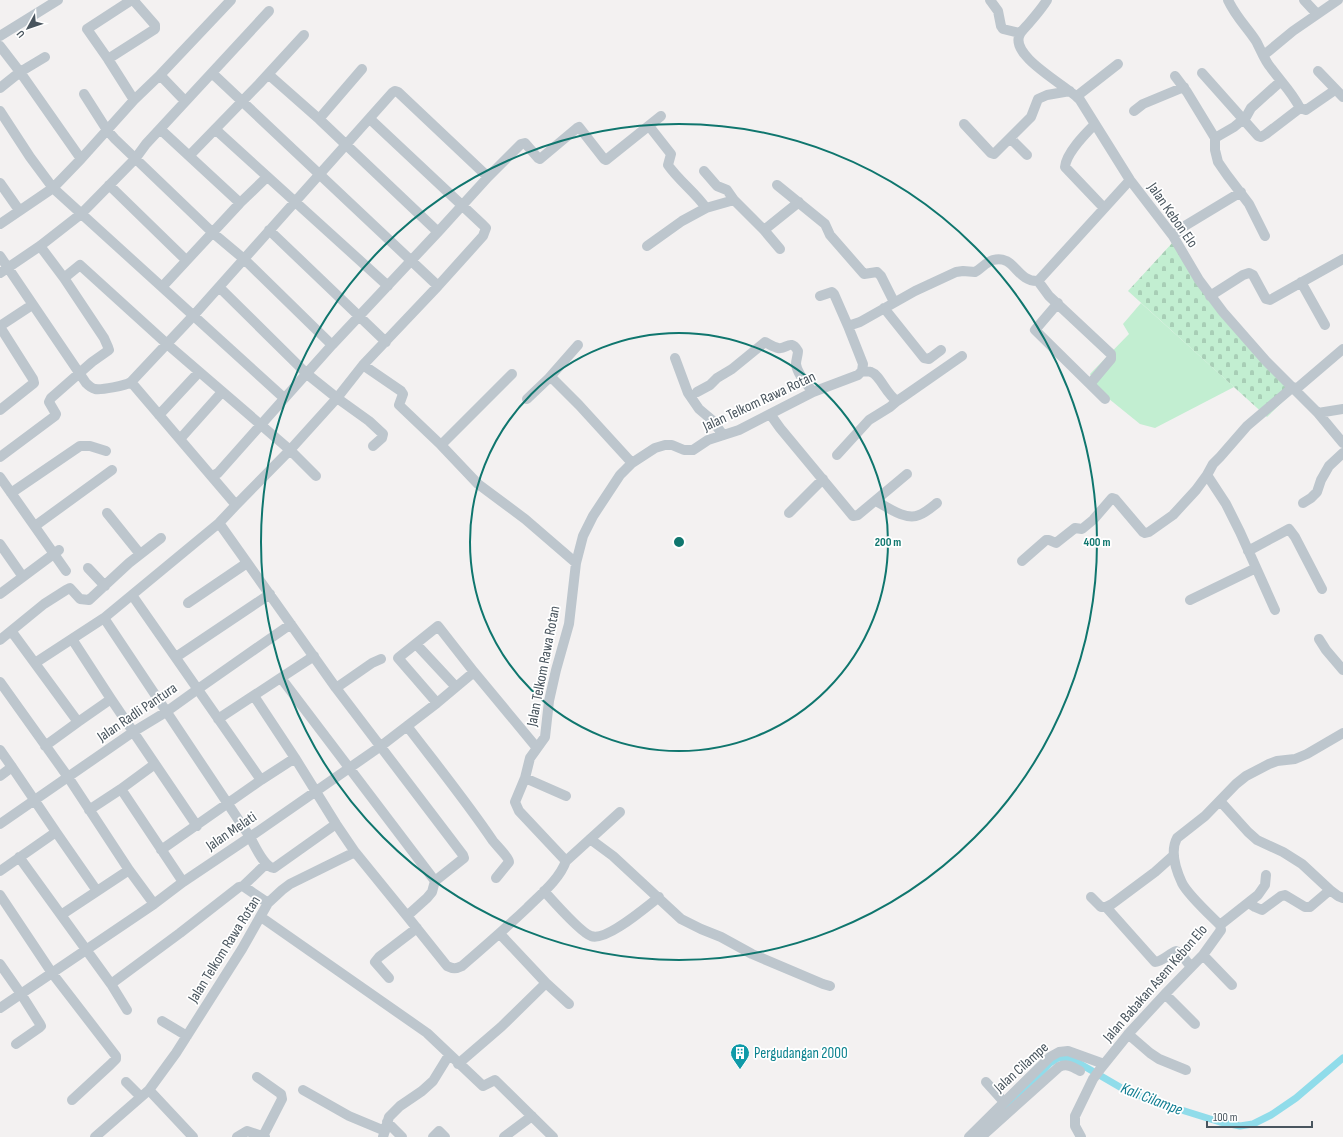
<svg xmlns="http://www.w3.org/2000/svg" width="1343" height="1137" viewBox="0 0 1343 1137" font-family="'Sofia Sans Condensed',sans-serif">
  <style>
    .grass { fill: #c2eed1 }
    .cemetery { fill: url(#cemetery-stones) }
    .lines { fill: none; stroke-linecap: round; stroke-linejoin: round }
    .canal { stroke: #90dcea; stroke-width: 7 }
    .minor { stroke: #bdc6cd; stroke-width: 10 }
    .ring { fill: none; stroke: #0f766e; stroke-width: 2 }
    .labels { text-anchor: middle; stroke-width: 3.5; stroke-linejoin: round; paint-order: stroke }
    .street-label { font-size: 15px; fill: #49555e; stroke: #fff }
    .culture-label { font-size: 15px; fill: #0d838f; stroke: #fff; text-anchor: start }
    .water-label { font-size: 16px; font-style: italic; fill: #117e92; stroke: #fff }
    .centre { fill: #0f766e; stroke: #fff; stroke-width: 2 }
    .ring-label { font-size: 12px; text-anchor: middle; font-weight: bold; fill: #0f766e; stroke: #fff; stroke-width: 3.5; stroke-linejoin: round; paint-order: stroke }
  </style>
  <defs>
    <pattern id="cemetery-stones" width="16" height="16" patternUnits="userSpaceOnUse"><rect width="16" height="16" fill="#c2eed1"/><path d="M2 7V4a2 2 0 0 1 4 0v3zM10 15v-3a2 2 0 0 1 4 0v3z" fill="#a8ceb6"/></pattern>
  </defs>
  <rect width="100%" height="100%" fill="#f3f1f1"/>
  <path class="grass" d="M1141 303 1234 387 1155 428 1140 424 1098 390 1090 374 1129 334 1123 324Z"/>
  <path class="cemetery" d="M1174 241 1189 266 1294 391 1267 417 1128 291Z"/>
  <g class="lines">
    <path class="canal" d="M1000 1113 1026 1090 1050 1063 1058 1058H1070L1125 1090 1159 1103 1220 1122 1240 1126 1253 1124 1271 1115 1296 1098 1343 1058"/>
    <path class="minor" d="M990 0 998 11 1001 26 1003 29 1020 33
      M1047 0C1042 8 1036 15 1030 22 1027 26 1022 30 1020 34 1008 56 1068 86 1080 100L1130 180 1173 236 1199 280 1223 312 1266 361 1318 413 1343 443
      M1228 0C1236 17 1246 26 1256 41 1261 50 1264 60 1271 68 1282 83 1291 91 1300 108L1306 110 1335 90
      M1304 0 1317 14
      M0 36 58 0
      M0 46 20 72 81 159
      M1264 55 1293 31 1338 0
      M108 59 155 29V25L134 1H130L87 29 108 59 134 100
      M1318 71 1343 97
      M212 73 438 286
      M1202 73 1258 136 1261 137 1266 134 1300 108
      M268 74 319 119 438 232
      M160 75 185 101
      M1175 76 1187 92 1215 138
      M0 88 20 72 45 57
      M84 94 107 130 115 139 213 233 244 259 332 345
      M1077 96 1118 64
      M0 111 30 157 53 188 284 398
      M1134 111 1143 104 1184 87
      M319 119 362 69
      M964 124 991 153 994 154 1031 117 1038 99 1047 95 1070 91
      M1095 124C1085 134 1066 153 1065 167L1104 208
      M649 126 671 154 668 165C679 181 695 192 706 208
      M160 129 240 203
      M215 129 388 286
      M1010 138 1027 155
      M189 156 259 84 304 35
      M704 171 717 186 727 190 734 200 764 230 799 202
      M0 183 19 210
      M109 185 186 260
      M777 185 825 224 830 235 864 274 877 272 881 276 894 302
      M0 224 53 188 81 159 134 100 160 75 231 0
      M269 230 386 342
      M764 230 780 249
      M1173 236 1183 227 1241 192
      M1265 236 1249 204 1227 175 1218 162 1215 150V138L1234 127 1246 117 1251 108 1281 81
      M647 246 682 221 706 208 734 200
      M0 256 86 383C89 386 91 388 95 389 101 390 125 386 131 382L194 315 392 93 395 91 398 92 488 177
      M0 273 40 246 81 214 135 159 146 144 269 11
      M64 278 80 265 167 344 290 450 316 476
      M1038 281 1049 296 1111 354V359L1090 384
      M1301 282 1325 325
      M162 287 240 203 267 177
      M219 287 307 374 337 398 369 421 383 434 382 438 373 446
      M820 296 832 292 834 294 848 326
      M1210 296 1243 275 1249 273 1253 275 1266 299 1270 300 1343 259
      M1058 303 1035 330 1105 399
      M884 308 924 358 929 359 941 350
      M0 326 32 305
      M0 327 33 379 34 383 0 410
      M675 358 688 393 699 409 712 420 723 435
      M363 365 401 391 403 394 399 405 441 445 478 484 525 519 576 563
      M862 371C865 372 869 371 871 372 880 375 886 394 897 401L903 397 962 356
      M549 378 578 345
      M131 382 236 505
      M1295 390 1343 349
      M697 392 710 385 717 378 732 369 765 342C769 344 773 347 778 348 787 350 790 338 798 351 798 355 796 360 796 364 797 374 807 384 813 392
      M527 399 549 378 554 380 579 405 632 463
      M1318 413 1343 409
      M770 414 780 428 853 516 858 515 907 474
      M159 415 199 372
      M180 439 222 392
      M441 445 512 374
      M837 455 869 420 890 407 897 401
      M0 457 55 416 56 414 49 402 51 398 92 362 109 350 108 347 104 338 64 278 40 246
      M1207 475 1226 504 1240 532 1275 610
      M212 476 218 473 332 345 438 232 488 177 521 144 525 143 538 158 540 159 577 128 579 127 604 159 606 160 661 116
      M0 477 66 571
      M11 493 80 446H90L106 451
      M876 501C887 507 906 521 919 515 925 513 932 507 937 503
      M1303 503 1311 498 1317 492 1321 480 1329 466 1343 453
      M107 513 140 554
      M789 513 823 479
      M219 523 336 688 463 855 464 858 435 881 432 892 427 898 407 916
      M35 526 112 470
      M0 544 23 577
      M1248 551 1289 529 1295 537 1322 589
      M1022 561 1046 540H1049L1056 543 1075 528 1082 529 1093 520 1112 498 1115 499 1143 532 1145 533 1149 532 1173 515 1196 490 1207 475 1213 464 1220 457 1247 426 1293 387
      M88 568 105 586
      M0 594 59 550
      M132 595 261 780
      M1190 600 1256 568
      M188 603 247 563
      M104 618 250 837C255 846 264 867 274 868L336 824
      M12 632 78 722 45 746
      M72 639 111 699 197 826
      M1319 639 1326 650 1343 670
      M0 640 44 604 66 590 70 588 80 599 89 600 129 563 161 538
      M416 644 456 687
      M176 657 270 594
      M35 663 104 618 219 523 236 505 290 450 337 398 363 365 438 286 483 236 486 228 483 225 370 119
      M281 678 435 881
      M0 682 68 777 129 870 154 904
      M336 688 372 663 381 659
      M254 696 295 758
      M437 703 398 658 438 626 474 672 537 748
      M218 719 314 656
      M78 722 111 699
      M407 726C436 764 466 801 493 841 497 846 509 858 509 862L496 878
      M0 750 12 767
      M0 776 12 767 56 832 0 871
      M525 778 566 796
      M121 789 155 764
      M1220 801 1248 832 1257 840 1283 852 1302 864 1330 890
      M89 810 121 789 183 882
      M0 824 133 732 166 712 198 689 291 624
      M56 832 97 891
      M590 839 613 856 681 919 701 929 721 937 752 954 823 984 830 986
      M161 850 261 780 295 758 336 824 355 852
      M19 857 111 984 127 1010
      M566 861 620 812
      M243 886 268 903
      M544 891C553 901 581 933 591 936 606 942 646 907 659 897
      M0 895 52 973 116 1056V1059L110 1065 72 1100
      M1091 897 1101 907H1106L1112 904 1155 872 1174 855
      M1249 903 1255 907 1262 910 1281 896 1285 895 1305 907H1310L1330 890 1338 896 1343 898
      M1106 907 1155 962C1161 962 1169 954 1176 951L1181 954 1191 967
      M61 915 129 870
      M261 917 427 1033 483 1086 495 1080 553 1137
      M1220 925 1258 895 1265 885 1266 875
      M500 934 546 983 569 1004
      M1203 955 1232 985
      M0 964 21 994 40 1024 41 1026 39 1028 16 1044
      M389 978 375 962 379 957 417 928
      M111 984 180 933 239 887 243 886 266 864
      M1165 994 1195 1024
      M0 1008 154 904 183 882 250 837 381 746 437 703 474 672
      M162 1021 187 1036
      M1128 1034 1150 1053 1159 1059 1186 1070
      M458 1064 501 1027 546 983
      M257 1077 281 1094 282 1099 263 1136
      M126 1082 141 1097
      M986 1082 1004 1102
      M149 1090 193 1137
      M303 1090 349 1116 385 1131
      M387 1122 402 1137
      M95 1137 149 1090 176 1053 242 949 268 903 282 890 290 884 355 852 407 916 447 966C453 969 456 969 462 966 484 947 506 928 527 908 541 894 559 880 566 861L519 811 515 802 525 778 530 758 545 737 549 701 556 670 569 624 576 563 583 536 593 516 620 475 632 463 655 448 665 445H672L684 450H693L708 440 739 430 813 392 858 375 862 371 863 364 848 326 860 322 915 291 956 272 963 271 975 272C981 269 986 262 993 260 1015 254 1016 282 1038 281L1130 180
      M237 1137 247 1131 265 1137
      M383 1137 389 1117 400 1106 422 1091 433 1081 449 1055
      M433 1137 439 1131 445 1137
      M504 1137 532 1116
      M969 1137 1050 1057 1059 1052 1068 1051 1104 1064
      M981 1137 1059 1067C1067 1063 1073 1067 1080 1071
      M1081 1137 1075 1126V1116L1093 1079 1101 1068 1130 1032 1167 992 1203 955 1221 930 1220 925C1210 915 1188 895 1182 883 1176 870 1170 851 1177 838L1205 816 1236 784 1246 776 1269 764 1277 761 1295 759 1307 754 1343 733"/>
  </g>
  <g class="ring">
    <circle cx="679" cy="542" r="209"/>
    <circle cx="679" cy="542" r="418"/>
  </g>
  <defs>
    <g id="building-pin" transform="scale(1)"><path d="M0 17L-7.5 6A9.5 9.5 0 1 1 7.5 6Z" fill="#0f9aa8" stroke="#fff"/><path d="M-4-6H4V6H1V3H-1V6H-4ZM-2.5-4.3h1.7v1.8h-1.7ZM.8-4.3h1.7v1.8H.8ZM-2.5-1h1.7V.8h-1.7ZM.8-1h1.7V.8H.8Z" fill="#fff"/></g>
  </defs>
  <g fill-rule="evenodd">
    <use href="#building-pin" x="740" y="1053"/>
  </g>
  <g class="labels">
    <g class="street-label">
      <text transform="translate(1173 215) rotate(55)" y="5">Jalan Kebon Elo</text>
      <text transform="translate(759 401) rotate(-25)" y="5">Jalan Telkom Rawa Rotan</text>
      <text transform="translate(543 666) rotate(-79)" y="5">Jalan Telkom Rawa Rotan</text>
      <text transform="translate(137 712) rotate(-34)" y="5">Jalan Radli Pantura</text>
      <text transform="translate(231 831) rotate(-34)" y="5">Jalan Melati</text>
      <text transform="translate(224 949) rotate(-58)" y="5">Jalan Telkom Rawa Rotan</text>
      <text transform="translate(1155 983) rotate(-49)" y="5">Jalan Babakan Asem Kebon Elo</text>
      <text transform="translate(1021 1067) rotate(-42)" y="5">Jalan Cilampe</text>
    </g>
    <g class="culture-label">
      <text x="754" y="1058">Pergudangan 2000</text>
    </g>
    <g class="water-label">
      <text transform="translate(1152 1098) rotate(21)" y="6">Kali Cilampe</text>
    </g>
  </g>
  <circle cx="679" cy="542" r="6" class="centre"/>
  <g class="ring-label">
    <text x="888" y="546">200 m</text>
    <text x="1097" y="546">400 m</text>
  </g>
  <g transform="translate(28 28) rotate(230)" stroke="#ffffff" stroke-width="3" paint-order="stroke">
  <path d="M0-3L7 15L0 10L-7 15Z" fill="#49555e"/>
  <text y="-6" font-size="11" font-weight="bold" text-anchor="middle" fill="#49555e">U</text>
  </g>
  <path d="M1207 1121v6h105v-6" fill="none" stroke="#49555e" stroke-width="2"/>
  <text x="1213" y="1121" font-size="12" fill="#49555e" stroke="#ffffff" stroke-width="3" paint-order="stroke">100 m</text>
</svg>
